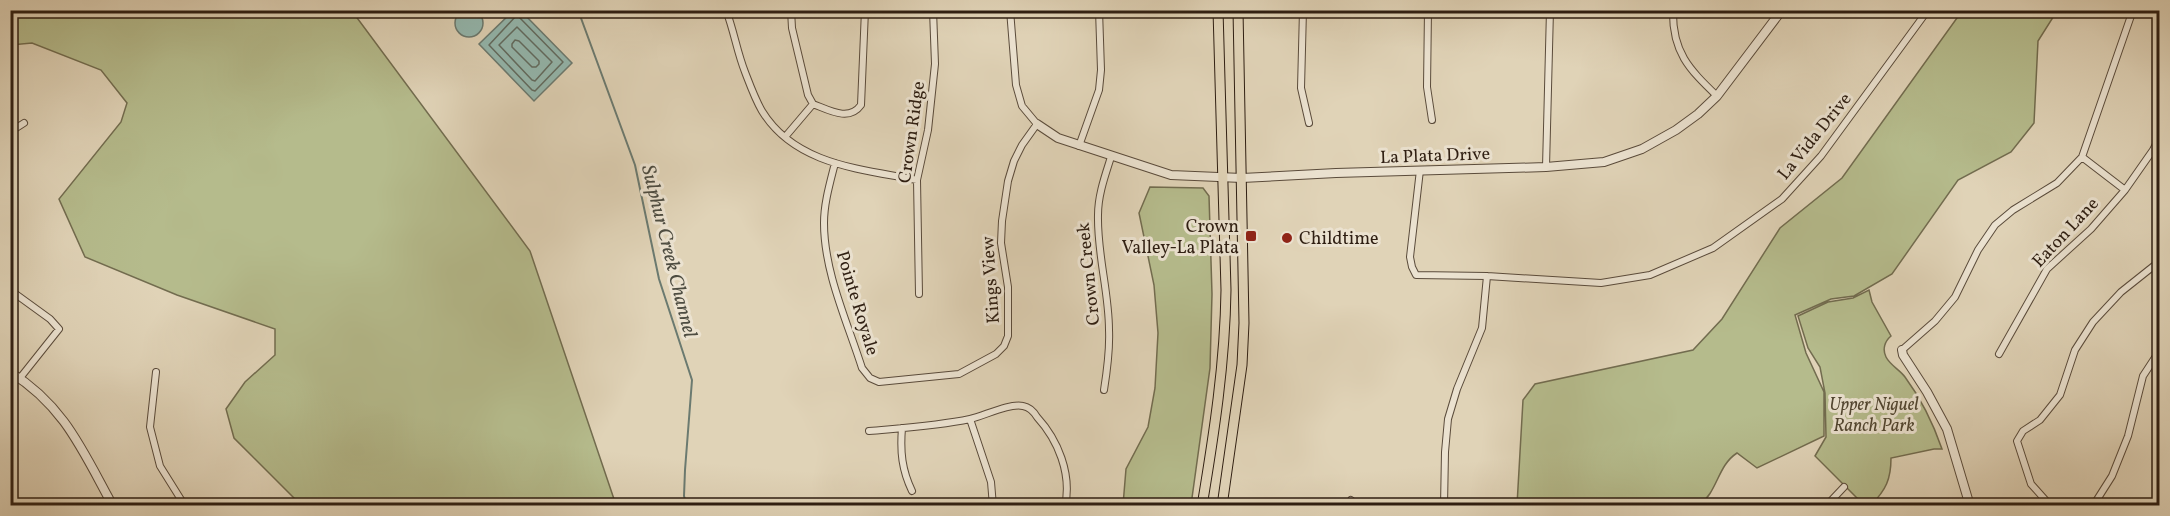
<svg xmlns="http://www.w3.org/2000/svg" width="2170" height="516" viewBox="0 0 2170 516" font-family="Vollkorn,serif">
  <style>
    .green { fill: #b5bb8c; stroke: #726c4f; stroke-width: 1.5 }
    .water { fill: #94b8af; stroke: #6b7a70; stroke-width: 1.5 }
    .lines { fill: none; stroke-linecap: round; stroke-linejoin: round }
    .shore { stroke: #616b60; stroke-width: 1.5 }
    .stream { stroke: #6b7a70; stroke-width: 2 }
    .minor-casing { stroke: #5a4b3b; stroke-width: 8 }
    .tertiary-casing { stroke: #5a4b3b; stroke-width: 10 }
    .primary-casing { stroke: #2e1e12; stroke-width: 11 }
    .minor { stroke: #ebe2d0; stroke-width: 6 }
    .tertiary { stroke: #ebe2d0; stroke-width: 8 }
    .primary { stroke: #e0d3b7; stroke-width: 9 }
    .poi-dot { fill: #8f2418; stroke: #ebe2d0; stroke-width: 2 }
    .labels { text-anchor: middle; stroke-width: 6; stroke-linejoin: round; paint-order: stroke }
    .street-label { font-size: 18px; fill: #2e1e12; stroke: #ebe2d0 }
    .poi-label { font-size: 18px; fill: #2e1e12; stroke: #ebe2d0; text-anchor: end }
    .park-label { font-size: 18px; font-style: italic; fill: #504530; stroke: #ebe2d0 }
    .water-label { font-size: 20px; font-style: italic; fill: #4d4c41; stroke: #ebe2d0 }
  </style>
  <rect width="100%" height="100%" fill="#e0d3b7"/>
  <filter id="stains"><feTurbulence type="fractalNoise" baseFrequency=".00333" numOctaves="4"/><feColorMatrix values="0 0 0 0 .2 0 0 0 0 .09 0 0 0 0 .02 0 0 0 .5 -.17"/></filter>
  <radialGradient id="worn" r=".72"><stop offset=".6" stop-color="#630" stop-opacity="0"/><stop offset="1" stop-color="#630" stop-opacity=".3"/></radialGradient>
  <path class="green" d="M11 10 352 11 530 251 616 505H301L234 438 226 409 245 382 275 355V329L177 295 85 257 59 199 121 122 127 103 101 70 32 43 11 45Z
    M1962 11H2057L2038 41 2034 123 2011 152 1958 180 1892 274 1854 296 1831 299 1795 315 1806 353 1824 392V436L1757 468 1737 453C1717 466 1718 492 1699 505H1517L1523 400 1535 384 1693 350 1722 319 1780 228 1842 178Z
    M1150 187 1203 188 1209 196 1212 294 1210 368 1191 505H1123L1126 469 1148 427 1155 388 1158 333 1154 285 1139 213Z
    M1869 290 1872 302 1891 336C1885 341 1882 349 1886 357 1890 365 1900 370 1905 377 1922 400 1933 423 1942 449H1934L1891 458C1891 479 1886 490 1871 505H1864L1815 456 1826 437 1825 393 1820 367 1808 348 1798 316 1828 302 1853 298Z"/>
  <path class="water" d="M455 23a14 14 0 1 1 28 0a14 14 0 1 1-28 0Z
    M514 10 521 11 572 63 534 101 479 44Z"/>
  <g class="lines">
    <path class="shore" d="M515 17H519L563 62 535 91 532 90 489 45Z
      M517 27 552 62 535 81 532 80 499 45Z
      M515 40 519 41 539 61V64L536 67H532L512 47V44Z"/>
    <path class="stream" d="M578 10 635 165 659 279 692 380 685 470 684 496 687 506"/>
    <g class="minor-casing">
      <path id="minor" d="M726 10C734 31 737 52 745 72 750 85 755 99 762 111 795 165 861 169 917 180
        M791 10 792 28 808 95 813 104
        M1303 10 1301 88 1309 123
        M1428 10 1427 87 1432 120
        M1673 10C1672 52 1689 69 1717 96
        M792 14 815 10
        M10 132 24 123
        M785 137 813 104C829 110 849 122 861 105L865 10
        M1079 146 1099 90 1101 70 1099 10
        M2082 157 2125 190
        M835 163C830 183 824 203 824 223 824 272 847 321 862 368L870 378 879 382 959 374 996 354 1004 346 1008 336V287L1001 243 1002 221 1008 181 1014 161 1022 145 1037 124 1022 106 1016 85 1010 10
        M1546 167 1550 10
        M1420 170 1410 257 1412 267 1416 275 1487 276 1601 283 1650 275 1713 248 1782 199 1821 156 1928 10
        M10 290 50 319 59 329 20 378
        M919 294 917 180 928 130 935 64 933 10
        M1902 350 1935 321 1955 297 1978 250 1995 225 2013 210 2057 183 2082 157 2133 10
        M1999 354 2047 269 2091 229 2125 190 2153 150 2160 136
        M156 372 150 427 160 466 185 506
        M1104 390C1107 371 1110 351 1109 330 1109 292 1097 254 1098 215 1098 195 1105 176 1111 157
        M970 419 991 482 993 506
        M902 428C900 452 902 470 912 491
        M869 431C902 428 937 426 970 419 984 416 1009 403 1023 406 1029 407 1034 412 1037 417 1058 440 1072 474 1065 506
        M10 459 12 458
        M2048 503 2031 484 2017 441 2023 431 2040 420 2060 395 2075 350 2093 322 2121 292 2160 261
        M1348 506 1351 500
        M1444 506 1445 452 1448 419 1457 389 1482 328 1487 276
        M1826 506 1844 487
        M2093 506 2112 476 2128 436 2143 376 2160 350"/>
    </g>
    <g class="tertiary-casing">
      <path id="tertiary" d="M1037 124 1058 138 1171 175 1242 178 1336 173 1546 167 1604 162 1642 149 1676 130 1698 114 1717 96 1782 10
        M1902 350 1903 355 1927 392 1947 429 1970 506
        M10 372C65 406 83 452 113 506"/>
    </g>
    <g class="primary-casing">
      <path id="primary" d="M1202 506C1214 434 1225 363 1226 290L1218 10
        M1222 506 1242 365 1244 323 1238 10"/>
    </g>
    <use href="#minor" class="minor"/>
    <use href="#tertiary" class="tertiary"/>
    <use href="#primary" class="primary"/>
  </g>
  <g class="poi-dot">
    <rect x="1245" y="230" width="12" height="12" rx="3"/>
    <circle cx="1287" cy="238" r="6"/>
  </g>
  <g class="labels">
    <g class="street-label">
      <text transform="translate(911 132) rotate(-82)" y="6">Crown Ridge</text>
      <text transform="translate(1814 136) rotate(-51)" y="6">La Vida Drive</text>
      <text transform="translate(1435 155) rotate(-2)" y="6">La Plata Drive</text>
      <text transform="translate(2065 232) rotate(-47)" y="6">Eaton Lane</text>
      <text transform="translate(1088 274) rotate(-96)" y="6">Crown Creek</text>
      <text transform="translate(990 280) rotate(-94)" y="6">Kings View</text>
      <text transform="translate(858 303) rotate(73)" y="6">Pointe Royale</text>
    </g>
    <g class="poi-label">
      <text x="1239" y="232">Crown<tspan x="1239" dy="21">Valley-La Plata</tspan></text>
      <text x="1299" y="244" text-anchor="start">Childtime</text>
    </g>
    <g class="park-label">
      <text x="1874" y="410">Upper Niguel<tspan x="1874" dy="21">Ranch Park</tspan></text>
    </g>
    <g class="water-label">
      <text transform="translate(670 251) rotate(76)" y="7">Sulphur Creek Channel</text>
    </g>
  </g>
  <rect width="2170" height="516" fill="none" stroke="#e0d3b7" stroke-width="36"/>
  <rect x="12" y="12" width="2146" height="492" fill="none" stroke="#2e1e12" stroke-width="3"/>
  <rect x="18" y="18" width="2134" height="480" fill="none" stroke="#2e1e12" stroke-width="1.5"/>
  <rect width="100%" height="100%" filter="url(#stains)"/>
  <rect width="100%" height="100%" fill="url(#worn)"/>
</svg>
